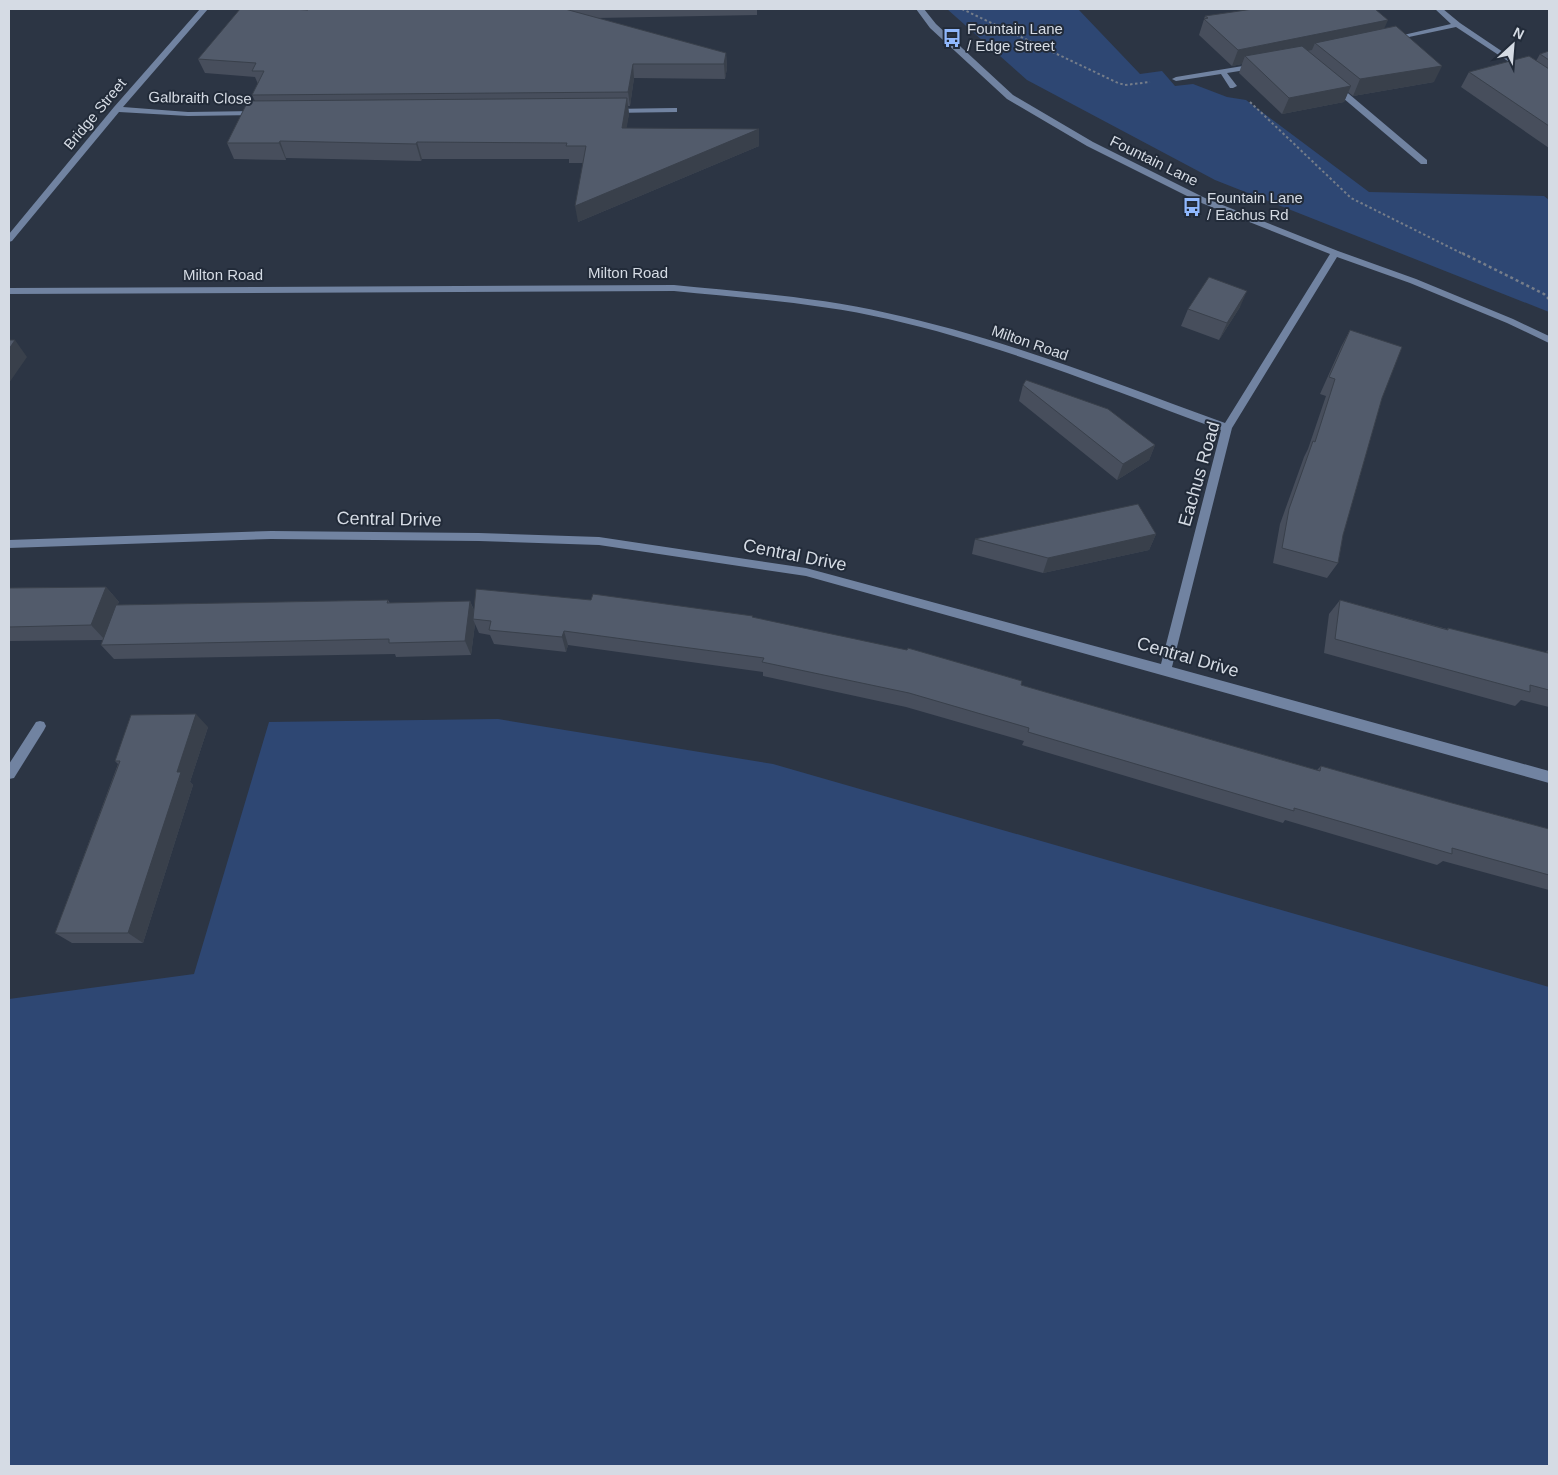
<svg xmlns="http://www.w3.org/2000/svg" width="1558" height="1475" viewBox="0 0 1558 1475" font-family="Helvetica,sans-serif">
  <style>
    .green { fill: #2e4773 }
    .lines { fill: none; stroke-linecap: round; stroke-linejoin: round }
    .path-far1 { stroke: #757d8a; stroke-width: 2; stroke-dasharray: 2.5 2.5; stroke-linecap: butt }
    .path { stroke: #757d8a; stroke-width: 2.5; stroke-dasharray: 3 3; stroke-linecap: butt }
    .minor { fill: #7183a1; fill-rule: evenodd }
    .wall { fill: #474e5c }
    .shaded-wall { fill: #39404b }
    .building { fill: #525b6b; stroke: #39404b }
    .labels { text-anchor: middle; stroke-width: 4; stroke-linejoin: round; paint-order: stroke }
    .far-poi-label { font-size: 15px; fill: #d5dbe4; stroke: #222b39; text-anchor: start }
    .far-street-label { font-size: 15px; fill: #d5dbe4; stroke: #222b39 }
    .street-label { font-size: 18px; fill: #d5dbe4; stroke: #222b39 }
  </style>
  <rect width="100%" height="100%" fill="#2c3544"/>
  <path class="green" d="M947 9H1078L1140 74 1162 71 1175 86 1193 84 1227 97 1246 100 1369 192 1544 196 1549 200V312L1215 180 1027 80Z
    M498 719 773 764 1549 987V1466H9V999L194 974 269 722Z"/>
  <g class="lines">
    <path class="path-far1" d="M962 9 1118 83 1125 85 1150 82
      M1250 102 1351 198 1465 255"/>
    <path class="path" d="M1462 253 1544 294 1549 299"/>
    <path class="minor" d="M200 9H208L123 107 188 112 256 111H259V115L188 116 119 112 12 241 9 242V234L114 107Z
      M916 9H924L936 24 1013 95 1093 142 1205 198 1338 251 1416 279 1513 319 1549 336V343L1507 323 1410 283 1337 257 1232 428 1172 667 1549 771V783L806 576 599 545 479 541 271 539 9 548V540L271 531 479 533 599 537 806 568 1161 664 1221 430C1112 390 1002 345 888 319 818 303 745 298 674 291L9 294V288L674 285C745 292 817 297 887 313 1003 338 1114 383 1225 423L1330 254 1199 202 1087 146 1007 99 930 28Z
      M1435 9H1443L1460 23 1549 83V88L1456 27 1390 41 1386 39 1451 24Z
      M1255 64H1258V68L1227 73 1237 86 1233 88H1230L1221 74 1176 81 1172 79 1176 77Z
      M1330 83H1336L1427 160V164H1421L1330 87Z
      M674 108H677V112L611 113 607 111 611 109Z
      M40 721 44 722 46 726 44 730 14 778 9 779V764L36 722Z"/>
  </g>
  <path class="wall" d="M307 9H757V15L597 18 726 53 727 68 725 79 634 78 630 106H628L629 114 626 128 759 146 578 222 583 163H569V159H422L421 161 286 158V160L234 159 227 143 255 101 252 95 258 84 255 77 205 73 198 59 308 10Z
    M1205 16 1384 29 1434 82 1353 96 1348 92 1344 102 1282 114 1239 73 1242 64 1232 66 1199 35Z
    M1549 51V148L1461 87 1469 72 1536 61 1540 54Z
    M1240 307 1219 340 1181 326 1188 309Z
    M1350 330 1382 398 1343 535 1338 563 1327 578 1273 563 1280 524 1304 457 1308 449 1326 396 1320 394 1341 347Z
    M1023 385 1155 445 1149 460 1117 480 1019 401Z
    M1156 534 1149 550 1043 573 972 554 975 539Z
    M106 587 119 602 117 605 388 600 390 603 470 601 474 610 753 617 1021 685 1317 770 1321 766 1452 803 1549 829V890L1443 861 1437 865 1285 820 1283 823 1022 745 1024 741 906 707 763 676V672L568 645 566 652 494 644 490 635 479 633 475 624 471 655 396 657 395 654 114 659 101 645 103 640 9 641V588Z
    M1340 600 1447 629 1448 628 1545 653 1548 650H1549V707L1521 700 1515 706 1324 653 1329 614Z
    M208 727 190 782 193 785 143 943H72L55 933 118 764 115 761Z"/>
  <path class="shaded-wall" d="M1388 20 1381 36 1315 43 1312 50 1251 62 1245 56 1242 64 1232 66 1238 50Z
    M726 53 727 68 725 79 724 64Z
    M633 64 634 78 630 106 628 92Z
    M1442 66 1434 82 1353 96 1360 79Z
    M1351 86 1344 102 1282 114 1289 98Z
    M627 98 629 114 624 145 622 128Z
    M759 129V146L578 222 575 206Z
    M280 141 286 158V160L279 143Z
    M417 142 422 159 421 161 416 144Z
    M1247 291 1240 307 1219 340 1227 323Z
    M15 340 27 357 9 383V349Z
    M1155 445 1149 460 1117 480 1123 464Z
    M1156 534 1149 550 1043 573 1048 558Z
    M106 587 119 602 105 640 91 625Z
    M470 601 476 616 473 619 475 624 471 655 465 641Z
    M564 631 568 645 566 652 562 637Z
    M196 714 208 727 190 782 193 785 143 943 128 933 177 772Z"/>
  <path class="building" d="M240 9H291L308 10 307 9H565L726 53 724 64H633L628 92 252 95 264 71H252L256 63 198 59Z
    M1253 9H1375L1388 20 1238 50 1204 19 1208 18 1205 16Z
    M1396 26 1442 66 1360 79 1315 43Z
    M1302 46 1351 86 1289 98 1245 56Z
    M1549 51V60L1540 54Z
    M1529 56 1549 69V126L1469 72Z
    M627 98 622 128 759 129 575 206 586 146H566L567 143 417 142 416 144 280 141 279 143H227L248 101Z
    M1209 277 1247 291 1227 323 1188 309Z
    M1350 330 1402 347 1382 398 1343 535 1338 563 1282 548 1289 509 1313 441 1315 442 1335 379 1329 377Z
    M9 340H15L9 349Z
    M1026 380 1108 409 1155 445 1123 464 1023 385Z
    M1138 504 1156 534 1048 558 975 539Z
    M106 587 91 625 9 627V588Z
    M476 589 591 600 593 594 753 616 752 617 907 650 908 648 1022 681 1021 685 1320 771 1321 766 1452 803 1549 829V875L1452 848V854L1294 808V811L1028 732 1029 728 909 693 762 662 764 658 564 631 562 637 489 630 491 621 473 619Z
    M388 600 387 603 470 601 465 641 389 643V639L101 645 116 605Z
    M1340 600 1448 630V628L1548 653V650H1549V690L1530 685V692L1335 639Z
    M196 714 177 772H181L128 933H55L120 761H115L131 715Z"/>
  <defs>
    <g id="bus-bare" transform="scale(1.5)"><path d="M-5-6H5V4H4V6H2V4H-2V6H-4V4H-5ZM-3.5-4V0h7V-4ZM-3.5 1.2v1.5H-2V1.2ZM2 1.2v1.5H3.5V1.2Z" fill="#90b8fd" stroke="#222b39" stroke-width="2.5" paint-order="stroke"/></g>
  </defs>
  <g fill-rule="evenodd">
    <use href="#bus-bare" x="952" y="38"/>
    <use href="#bus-bare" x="1192" y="207"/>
  </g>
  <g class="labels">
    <g class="far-poi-label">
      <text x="967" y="34">Fountain Lane<tspan x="967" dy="17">/ Edge Street</tspan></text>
      <text x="1207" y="203">Fountain Lane<tspan x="1207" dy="17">/ Eachus Rd</tspan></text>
    </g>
    <g class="far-street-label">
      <text transform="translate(200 98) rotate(1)" y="5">Galbraith Close</text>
      <text transform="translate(95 114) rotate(-50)" y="5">Bridge Street</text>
      <text transform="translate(1154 161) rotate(26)" y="5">Fountain Lane</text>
      <text x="628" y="278">Milton Road</text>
      <text x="223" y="280">Milton Road</text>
      <text transform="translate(1030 343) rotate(19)" y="5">Milton Road</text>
    </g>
    <g class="street-label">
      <text transform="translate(1199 474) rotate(-74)" y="6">Eachus Road</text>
      <text transform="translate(389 519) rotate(1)" y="6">Central Drive</text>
      <text transform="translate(795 555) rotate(11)" y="6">Central Drive</text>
      <text transform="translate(1188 657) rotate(16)" y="6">Central Drive</text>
    </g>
  </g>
  <rect width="1558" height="1475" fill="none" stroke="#d5dbe4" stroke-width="20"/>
  <g transform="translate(1513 45) rotate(26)" stroke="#222b39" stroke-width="4" paint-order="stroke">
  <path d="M0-4L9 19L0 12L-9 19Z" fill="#d5dbe4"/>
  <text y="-8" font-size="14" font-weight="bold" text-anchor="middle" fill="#d5dbe4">N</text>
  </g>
</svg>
